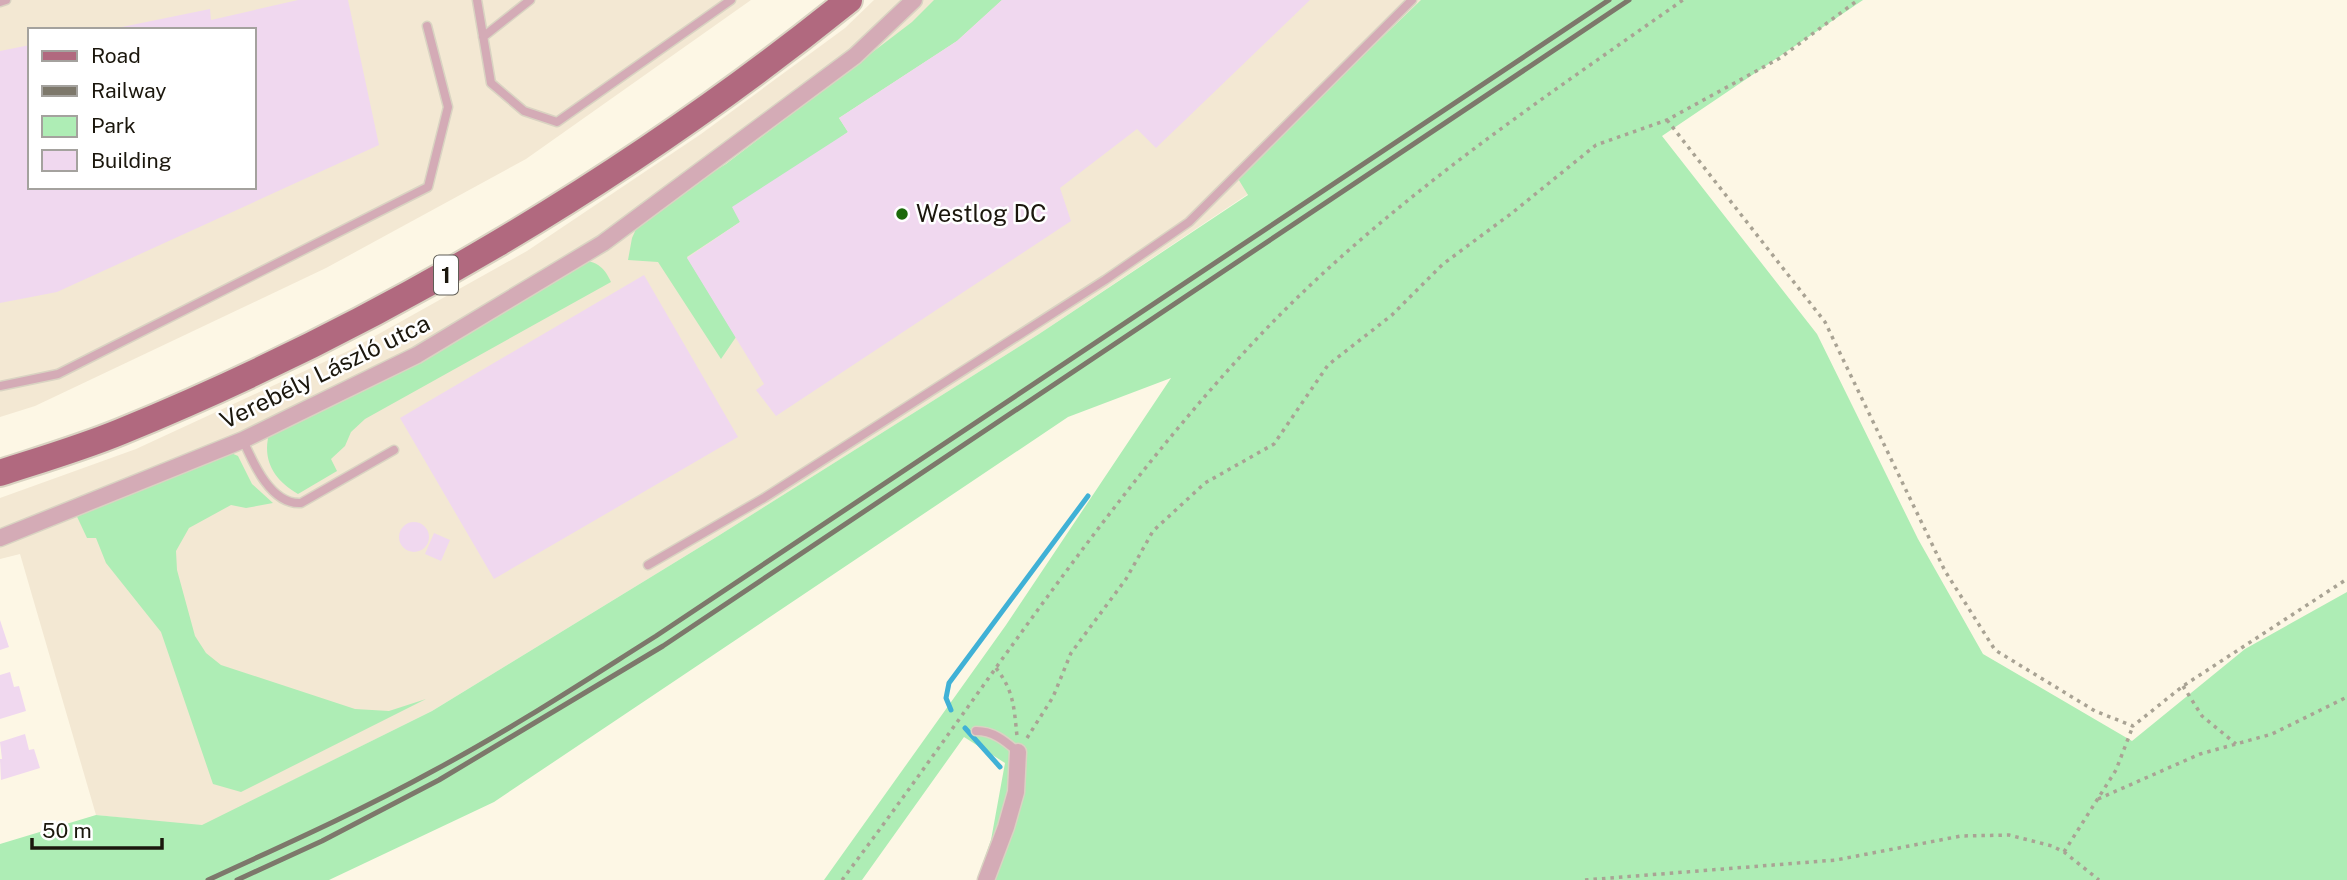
<svg xmlns="http://www.w3.org/2000/svg" width="2347" height="880" viewBox="0 0 2347 880" font-family="'Public Sans',sans-serif">
  <style>
    .industrial { fill: #f3e8d3; fill-rule: evenodd }
    .green { fill: #aeedb5 }
    .lines { fill: none; stroke-linecap: round; stroke-linejoin: round }
    .stream { stroke: #40b1d6; stroke-width: 5 }
    .building { fill: #f0d8ef }
    .lane-casing { stroke: #d9d3c2; stroke-width: 11 }
    .street-casing { stroke: #d9d3c2; stroke-width: 19 }
    .primary-casing { stroke: #d9d3c2; stroke-width: 30 }
    .path { stroke: #a9a394; stroke-width: 3.5; stroke-dasharray: 3.5 5; stroke-linecap: butt }
    .lane { stroke: #d4abb6; stroke-width: 8 }
    .street { stroke: #d4abb6; stroke-width: 16 }
    .primary { stroke: #b1697f; stroke-width: 26 }
    .rail { stroke: #7d786b; stroke-width: 5 }
    .poi-dot { fill: #1c6a0a; stroke: #fff; stroke-width: 2.5 }
    .labels { text-anchor: middle; stroke-width: 5; stroke-linejoin: round; paint-order: stroke }
    .shield { fill: #fff; stroke: #5f5d56; stroke-width: 2 }
    .shield-label { font-size: 23px; font-weight: bold; fill: #1b170d }
    .poi-label { font-size: 24px; fill: #1b170d; stroke: #fff; text-anchor: start }
    .street-label { font-size: 24px; fill: #1b170d; stroke: #fff }
  </style>
  <rect width="100%" height="100%" fill="#fdf7e5"/>
  <path class="industrial" d="M0 0H751L526 159 326 268 35 406 0 417ZM30 30H254V187H30Z
    M874 0H1489L1248 194 1039 334 718 536 432 711 202 826 96 815 20 554 0 559V498L136 449 350 350 527 251 701 134 845 28Z"/>
  <path class="green" d="M934 0H1002L957 41 839 118 848 132 738 213 740 222 687 257 736 337 721 359 658 262 628 260 632 238 642 216 726 164 912 22Z
    M1421 0H1863L1662 136 1817 334 1918 539 1983 654 2132 741 2245 649 2347 592V880H977L991 840 1005 763 964 737 862 880H824L1006 625 1171 378 1068 417 494 802 329 880H0V844L96 815 202 825 432 711 718 536 1039 334 1248 195 1237 177Z
    M577 260C595 260 604 266 611 282L365 419 351 432 345 446 331 459 337 471 298 494C273 480 261 458 270 431Z
    M220 448 238 456 252 484 273 503 246 508 231 505 189 528 176 551 177 570 195 636 206 653 221 665 355 709 389 711 426 699 241 792 213 784 161 632 106 563 96 538H87L72 506Z"/>
  <g class="lines">
    <path class="stream" d="M951 710 946 698 949 683 1088 496
      M965 728 1000 767"/>
  </g>
  <path class="building" d="M298 0H348L379 145 57 292 0 303V51L30 45V187H254V30L112 29 210 9 211 20Z
    M1002 0H1310L1156 148 1137 129 1060 188 1071 221 776 416 756 390 764 384 687 258 740 222 732 207 848 132 839 118 957 41Z
    M644 275 738 437 494 579 400 418Z
    M399 537a15 15 0 1 1 30 0a15 15 0 1 1-30 0Z
    M434 533 450 540 441 561 425 554Z
    M0 620 9 647 0 650Z
    M10 672 14 687 19 686 26 711 0 719V675Z
    M25 734 29 750 34 749 40 768 1 780 0 759H2L0 742Z"/>
  <g class="lines">
    <g class="lane-casing">
      <path id="lane" d="M477 0 491 83 524 111 557 122 731 0
        M0 2 6 0
        M483 37 530 0
        M0 386 58 374 428 187 448 107 427 26
        M243 440C253 463 271 505 301 503L394 450
        M648 565 764 498 1105 280 1189 222 1412 0
        M976 731C994 731 1005 741 1018 752"/>
    </g>
    <g class="street-casing">
      <path id="street" d="M0 538 243 440 417 355 603 243 855 56 914 0
        M986 880 1006 827 1016 792 1018 752"/>
    </g>
    <g class="primary-casing">
      <path id="primary" d="M0 473C40 460 81 448 120 432 379 326 631 176 849 0"/>
    </g>
    <path class="path" d="M1667 120 1825 322 1945 571 1995 650 2095 711 2133 726 2183 686 2347 579
      M996 668C1014 691 1014 708 1017 736
      M2183 686 2202 716 2236 744
      M1027 738 1053 697 1071 653 1126 579 1153 531 1205 483 1274 444 1328 365 1392 315 1443 264 1512 213 1596 145 1667 120 1780 58 1858 0
      M2098 799 2200 754 2272 734 2347 697
      M2064 852 2116 770 2133 726
      M842 880C977 701 1098 510 1250 346 1377 209 1532 106 1683 0
      M1585 880 1836 860 1961 836 2009 835 2052 846 2064 852 2099 880"/>
    <use href="#lane" class="lane"/>
    <use href="#street" class="street"/>
    <use href="#primary" class="primary"/>
    <path class="rail" d="M208 880C284 845 360 811 433 771 510 730 583 682 656 636L1609 0
      M237 880 322 841 439 780 663 646 1629 0"/>
  </g>
  <circle class="poi-dot" cx="902" cy="214" r="7"/>
  <g class="labels">
    <rect class="shield" x="434" y="255.5" width="24" height="39" rx="5"/>
    <g class="shield-label">
      <text x="446" y="283">1</text>
    </g>
    <g class="poi-label">
      <text x="916" y="222">Westlog DC</text>
    </g>
    <g class="street-label">
      <text transform="translate(325 372) rotate(-26)" y="8">Verebély László utca</text>
    </g>
  </g>
  <rect x="28" y="28" width="228" height="161" fill="#ffffff" stroke="#a4a29e" stroke-width="2"/>
  <rect x="42" y="51" width="35" height="10" fill="#b1697f" stroke="#a4a29e" stroke-width="2"/>
  <text x="91" y="63" font-size="21" fill="#1b170d">Road</text>
  <rect x="42" y="86" width="35" height="10" fill="#7d786b" stroke="#a4a29e" stroke-width="2"/>
  <text x="91" y="98" font-size="21" fill="#1b170d">Railway</text>
  <rect x="42" y="116" width="35" height="21" fill="#aeedb5" stroke="#a4a29e" stroke-width="2"/>
  <text x="91" y="133" font-size="21" fill="#1b170d">Park</text>
  <rect x="42" y="150" width="35" height="21" fill="#f0d8ef" stroke="#a4a29e" stroke-width="2"/>
  <text x="91" y="168" font-size="21" fill="#1b170d">Building</text>
  <path d="M32 838v10h130v-10" fill="none" stroke="#1b170d" stroke-width="3.5"/>
  <text x="42" y="838" font-size="21" fill="#1b170d" stroke="#ffffff" stroke-width="5" paint-order="stroke">50 m</text>
</svg>
